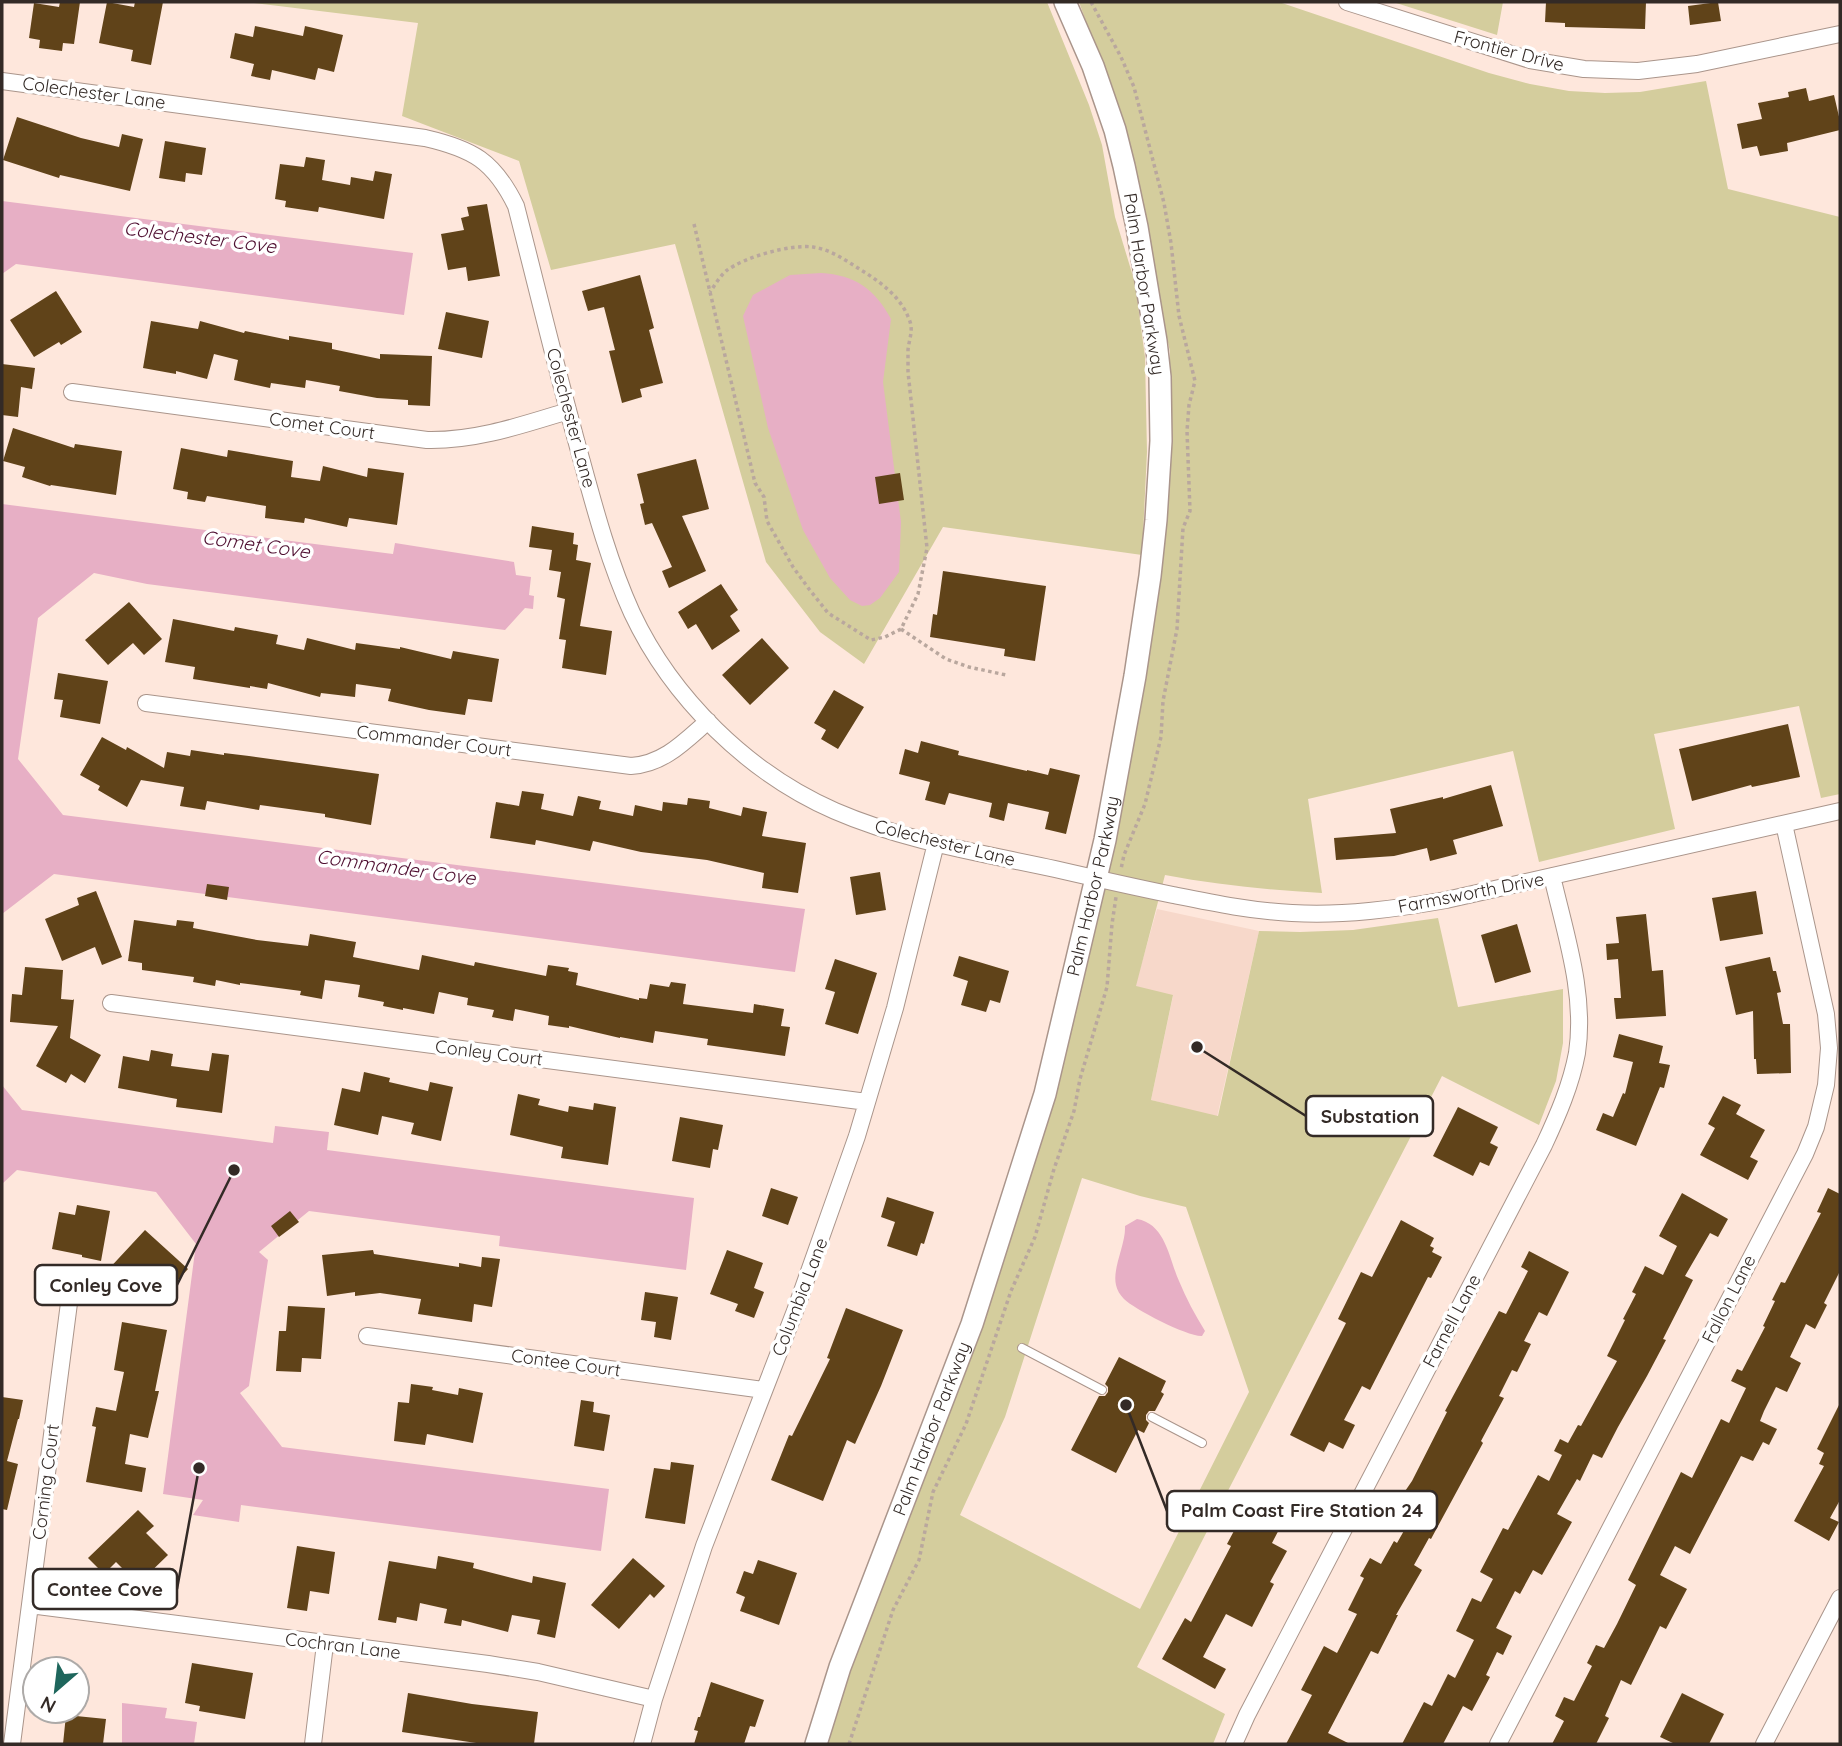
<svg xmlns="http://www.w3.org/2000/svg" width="1842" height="1746" viewBox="0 0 1842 1746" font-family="Quicksand,sans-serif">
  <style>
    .built { fill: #f7d8ca }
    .green { fill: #d4cd9d; fill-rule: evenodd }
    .water { fill: #e7afc5 }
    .building { fill: #604319 }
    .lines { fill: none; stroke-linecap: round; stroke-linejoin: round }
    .lane-casing { stroke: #aa958b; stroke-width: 10 }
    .street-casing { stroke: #aa958b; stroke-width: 18 }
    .secondary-casing { stroke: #aa958b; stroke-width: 24 }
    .path { stroke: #b9a79e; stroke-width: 3.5; stroke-dasharray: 3.5 3.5; stroke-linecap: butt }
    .lane { stroke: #fff; stroke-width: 8 }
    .street { stroke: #fff; stroke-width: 16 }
    .secondary { stroke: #fff; stroke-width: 21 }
    .labels { text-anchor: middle; stroke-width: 7; stroke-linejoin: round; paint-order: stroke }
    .street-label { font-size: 18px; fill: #332a26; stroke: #fff }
    .water-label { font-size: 19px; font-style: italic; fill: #4e0e30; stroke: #fff }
    .leader { fill: none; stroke: #332a26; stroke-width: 2.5 }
    .callout-dot { fill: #332a26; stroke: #fff; stroke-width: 2.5 }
    .callout { fill: #fff; stroke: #332a26; stroke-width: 2.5 }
    .callout-label { font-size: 19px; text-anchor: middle; font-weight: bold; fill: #332a26 }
  </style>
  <rect width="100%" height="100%" fill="#fee7dc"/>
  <path class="built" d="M1157 909 1259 931 1217 1117 1151 1100 1173 996 1135 987Z"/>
  <path class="green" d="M246 2H1047L1089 105 1102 145 1115 217 1135 283 1145 357 1147 452 1142 555 943 527 864 664 820 632 766 562 675 244 551 270 519 161 402 116 418 23Z
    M1079 2H1279L1489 73 1530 84 1569 91 1605 93 1640 92 1706 81 1728 189 1840 217V794L1821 798 1799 706 1654 734 1675 829 1539 862 1513 751 1308 799 1322 893C1269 890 1217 885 1165 875L1136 986 1173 995 1151 1100 1218 1116 1259 931 1300 932 1353 930 1438 918 1458 1007 1563 989V1043L1556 1081 1539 1125 1442 1076 1137 1667 1225 1714 1213 1744H826L848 1669 1054 1095 1166 489 1170 352 1125 130ZM1082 1178 1140 1196 1186 1207 1249 1392 1140 1609 960 1515 1005 1417Z
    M1393 2H1503L1497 35Z"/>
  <path class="water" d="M2 201 413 253 404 315 16 264 2 274Z
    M821 273C855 275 875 289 891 319L883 382 901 522 899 572 880 598 870 605 862 606 850 600 830 578 803 530 768 428 743 316 753 295 790 275Z
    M2 504 393 554 395 543 514 562 516 575 531 577 529 595 534 596 533 609 525 608 505 630 147 584 94 573 38 618 18 759 63 815 805 909 795 972 54 874 2 914Z
    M2 1085 22 1110 273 1143 275 1126 329 1132 327 1150 694 1198 686 1270 499 1246 500 1236 309 1211 259 1252 268 1260 249 1386 240 1393 282 1447 609 1489 601 1551 241 1505 239 1522 193 1515 203 1500 163 1494 196 1244 156 1192 17 1170 2 1184Z
    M1137 1219C1166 1224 1169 1259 1179 1281 1186 1298 1195 1315 1205 1331L1202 1336C1188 1337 1134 1309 1124 1299 1120 1295 1117 1290 1116 1285 1112 1268 1126 1244 1125 1226Z
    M122 1703 167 1708 165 1718 197 1722 194 1744H122Z"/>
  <path class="building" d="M60 2H80L74 44 63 43 62 51 39 48 40 40 29 38 34 3 59 7Z
    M107 2 134 7 135 2H163L151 65 131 61 133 50 99 43Z
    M1546 2H1646L1645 29 1565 27V23L1545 22Z
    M1718 2 1721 21 1690 25 1688 6Z
    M255 26 303 36 305 26 343 35 334 72 318 68 315 80 272 70 270 80 251 76 254 64 230 58 235 33 253 37Z
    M1806 88 1809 101 1834 95 1840 121V130L1787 143 1788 151 1760 156 1757 146 1742 149 1737 124 1762 119 1758 103 1789 97 1788 92Z
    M17 117 81 138 119 147 122 134 143 139 130 191 60 175 59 178 3 160Z
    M165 141 206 148 202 175 186 173 185 182 159 178Z
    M306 157 325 160 322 180 350 185 351 177 373 181 375 171 392 174 384 219 319 207 318 212 285 207 286 201 275 199 280 164 304 167Z
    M487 204 500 276 468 281 466 267 448 270 441 234 464 230 461 218 469 216 467 207Z
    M640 275 654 328 649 330 663 383 640 389 642 397 622 403 609 351 615 350 604 307 588 311 582 291Z
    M56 291 82 332 61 345 59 342 34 357 10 320Z
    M446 312 489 321 482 358 438 349Z
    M151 321 198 329 200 321 244 333 245 331 289 340V336L332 343V349L380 359V354L432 356 430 406 408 405V400L377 398 339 391 340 386 306 380 305 388 271 383 270 388 234 380 238 360 214 354 207 379 176 371V374L143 368Z
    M2 364 35 368 32 389 21 387 18 417 2 415Z
    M13 428 74 448 75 444 122 451 116 495 51 485 50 486 22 477 25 467 3 461Z
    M181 448 227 457 228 450 293 461 291 477 320 481 323 466 367 477 368 468 404 473 397 525 349 518 347 527 305 518 304 523 265 518 266 506 207 496 205 502 187 499 188 492 173 489Z
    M696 459 709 509 682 516 706 571 669 588 662 571 672 567 652 523 645 525 640 504 644 503 637 474Z
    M900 473 904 500 879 504 875 477Z
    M532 526 574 533 573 544 578 545 576 560 591 563 580 626 612 631 606 675 562 668 566 640 559 639 565 599 557 597 561 572 549 570 552 550 529 547Z
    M943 571 1046 586 1035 661 1004 656 1005 649 930 637 933 614 937 615Z
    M721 584 738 610 730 616 740 631 712 650 696 624 688 629 678 612Z
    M129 602 162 639 144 655 133 643 108 665 85 640Z
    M173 619 234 631 235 627 278 635 276 644 304 650 307 638 355 650 356 643 400 649V647L451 659 453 651 499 659 492 702 468 699 465 715 429 710 388 701 391 689 356 684 355 697 321 693 320 697 268 683 267 689 250 686V688L193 679 195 667 165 662Z
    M762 638 789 668 750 705 722 675Z
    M58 673 108 681 100 724 60 717 63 700 54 699Z
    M834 690 864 707 838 749 821 739 826 730 814 723Z
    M1788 724 1800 777 1752 787 1751 785 1692 801 1679 749Z
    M102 737 126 750 127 747 164 768 167 752 190 756 191 750 224 755V753L249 756 379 774 371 825 325 817V814L260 805 259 810 207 801 205 810 180 806 184 787 141 780 127 807 98 790 100 786 80 775Z
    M921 741 959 751 958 755 1027 771V770L1048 775 1050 768 1080 775 1066 834 1045 829 1049 812 1008 803 1004 821 989 817 992 803 949 793 945 805 925 800 930 782 899 774 905 749 918 753Z
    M1491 785 1503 826 1453 840 1457 854 1430 861 1427 848 1394 856 1336 860 1334 838 1396 833 1390 809 1443 797V799Z
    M522 791 544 794 541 809 573 816 578 796 601 801 599 809 633 816 635 805 662 811 663 802 687 805 688 798 710 801 709 808 741 816 743 807 767 812 762 836 806 843 798 893 762 888 764 873 707 860 641 852 593 841 590 851 536 840 535 845 490 838 496 802 519 806Z
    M880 872 886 910 856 915 850 877Z
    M207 884 229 887 227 900 205 896Z
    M96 891 122 957 102 965 95 947 62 961 45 919 79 905 77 898Z
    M1756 891 1763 934 1720 941 1712 898Z
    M1646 914 1652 971 1663 970 1666 1016 1616 1019 1614 998H1621L1618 959 1607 960 1606 944 1619 943 1616 917Z
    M134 920 176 926 177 920 194 922 193 928 257 940 308 946 310 934 356 942 353 957 419 970 422 955 474 966 475 962 546 976 548 965 569 968 568 971 578 973 576 985 639 1000V998L647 999 650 984 669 987 671 982 686 984 683 1004 753 1013 754 1004 784 1009 781 1026 790 1027 785 1056 707 1045 708 1039 655 1031 653 1043 620 1037V1038L569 1026V1028L548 1025 549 1016 515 1009 513 1021 492 1017 494 1010 467 1005 468 998 439 992 434 1014 403 1008V1010L383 1006 384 1002 358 997 360 985 325 980 322 999 300 995 301 991 240 983V985L216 980 215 986 193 982 194 977 142 970V963L128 961Z
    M1517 924 1531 972 1495 983 1481 935Z
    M959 956 1009 971 1000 1003 990 1000 986 1012 961 1005 968 981 953 976Z
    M1770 957 1773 971H1776L1781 992 1777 993 1783 1024H1790L1791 1073 1757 1074 1756 1059H1754L1753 1011 1736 1015 1725 967Z
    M835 959 877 973 858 1034 825 1024 835 992 825 989Z
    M25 967 63 970 61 999 73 1000 74 999 70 1038 101 1055 85 1083 71 1074 66 1083 36 1066 58 1026 10 1022 12 994 22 995Z
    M1619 1034 1663 1046 1659 1063 1670 1065 1664 1088 1660 1087 1636 1146 1596 1130 1603 1113 1613 1117 1623 1093 1625 1094 1633 1062 1613 1057Z
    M151 1050 173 1054 171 1066 209 1071 212 1053 229 1055 222 1113 176 1107 177 1099 118 1088 123 1056 149 1061Z
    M364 1072 390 1078 389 1082 428 1091 430 1082 453 1087 441 1141 411 1134 414 1123 382 1116 378 1135 334 1125 342 1088 360 1092Z
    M518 1094 540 1099 538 1105 568 1112 569 1106 593 1110 594 1103 616 1107 608 1165 561 1158 563 1147 510 1135Z
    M1723 1096 1741 1105 1736 1114 1765 1130 1750 1157 1758 1161 1748 1180 1700 1155 1715 1128 1708 1124Z
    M1458 1107 1498 1127 1490 1143 1498 1147 1489 1166 1480 1162 1473 1176 1433 1156Z
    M680 1117 723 1125 718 1150 713 1149 710 1168 672 1161Z
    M771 1188 798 1197 788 1225 762 1216Z
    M1828 1188 1840 1194V1271L1824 1303 1827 1305 1815 1329 1806 1324 1790 1357 1801 1363 1787 1392 1776 1387 1764 1411 1760 1421 1777 1429 1769 1445 1763 1442 1753 1461 1741 1456 1690 1554 1675 1546 1660 1575 1687 1589 1666 1629 1660 1626 1631 1685 1621 1680 1605 1716 1609 1718 1596 1744H1552L1564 1721 1555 1716 1564 1697 1574 1701 1592 1666 1587 1663 1596 1645 1604 1648 1617 1624 1636 1585 1628 1580 1681 1472 1692 1478 1721 1419 1729 1423 1746 1388 1731 1381 1737 1369 1742 1371 1765 1327 1763 1326 1775 1301 1772 1300 1781 1282 1785 1283 1821 1213 1817 1212Z
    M1682 1193 1728 1219 1718 1237 1710 1233 1685 1276 1693 1280 1663 1339 1666 1340 1647 1376 1618 1427 1602 1458 1593 1454 1580 1481 1577 1479 1557 1514 1572 1522 1542 1575 1533 1570 1520 1594 1515 1591 1496 1628 1512 1636 1503 1655 1497 1652 1486 1675 1490 1677 1472 1711 1463 1706 1443 1744H1402L1424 1702 1432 1706 1448 1674 1455 1678 1474 1640 1456 1631 1472 1598 1481 1602 1493 1579 1480 1572 1503 1528 1508 1530 1538 1475 1549 1481 1562 1455 1554 1451 1560 1439 1568 1443 1578 1425 1581 1426 1617 1361 1607 1356 1625 1320 1623 1319 1636 1294 1632 1292 1645 1266 1663 1275 1677 1246 1659 1236Z
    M887 1197 934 1212 924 1244 921 1243 917 1256 887 1246 895 1222 881 1217Z
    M77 1205 110 1211 101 1261 82 1257V1255L52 1249 59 1212 75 1215Z
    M290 1211 299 1222 279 1237 271 1226Z
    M1401 1220 1434 1238 1430 1246 1434 1248 1432 1252 1442 1257 1431 1278 1428 1277 1370 1390 1362 1386 1344 1420 1355 1425 1343 1449 1329 1442 1324 1452 1290 1435 1346 1323 1338 1319 1361 1272 1372 1277Z
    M145 1230 188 1269 159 1301 132 1276 122 1288 105 1273Z
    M373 1250 374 1254 459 1267V1263L481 1267 482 1257 500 1259 492 1307 474 1304 472 1322 418 1314 421 1299 380 1293 355 1296V1292L327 1296 322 1255Z
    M727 1250 763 1263 754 1288 764 1292 754 1318 735 1311 738 1304 710 1294Z
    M1529 1251 1569 1272 1547 1316 1539 1312 1524 1341 1531 1344 1517 1372 1512 1370 1499 1396 1504 1398 1481 1441 1483 1443 1431 1539 1429 1538 1414 1565 1422 1570 1396 1615H1398L1378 1654 1371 1651 1328 1733 1350 1744H1286L1312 1695 1301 1690 1324 1646 1337 1653 1357 1614 1348 1610 1364 1578 1360 1576 1370 1558 1381 1564 1394 1541 1397 1543 1418 1506 1401 1497 1412 1481 1447 1412 1445 1411 1499 1311 1506 1314 1528 1271 1521 1267Z
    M645 1292 678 1297 671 1340 654 1337 656 1322 641 1320Z
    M288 1306 325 1308 321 1359 302 1358 301 1372 276 1371 279 1331H286Z
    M846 1308 903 1330 881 1386 855 1444 847 1440 823 1501 771 1480 789 1435 792 1436 830 1359 827 1358Z
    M122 1322 167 1330 155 1391H159L148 1438 130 1434 125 1464 146 1468 142 1492 86 1482 96 1427 92 1426 96 1407 116 1411 124 1372 114 1370Z
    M1119 1357 1166 1381 1161 1392 1164 1394 1155 1411H1149L1146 1415V1420L1149 1423 1144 1433 1138 1430 1116 1473 1071 1450 1099 1396H1105L1108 1392V1387L1105 1384Z
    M411 1384 433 1387 432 1390 458 1395 459 1388 483 1393 473 1443 427 1434 425 1445 394 1441 398 1402 409 1403Z
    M2 1397 23 1400 19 1419H18L7 1461 18 1464 7 1510 2 1509Z
    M581 1400 594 1402 593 1412 610 1415 604 1451 574 1446Z
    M1840 1403V1500L1830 1518 1839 1522 1829 1541 1794 1521 1824 1466 1819 1464 1824 1453 1817 1449Z
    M671 1462 694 1465 685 1524 645 1518 654 1468 670 1470Z
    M138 1510 154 1526 146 1533 168 1555 138 1584 116 1562 104 1574 88 1558Z
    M1263 1510 1284 1520 1272 1543 1287 1551 1270 1582 1274 1584 1252 1627 1226 1614 1203 1657 1226 1669 1215 1689 1162 1659 1185 1618 1191 1622 1231 1546 1227 1544 1243 1514 1257 1521Z
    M297 1546 335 1552 329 1594 310 1591 307 1611 287 1608Z
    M438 1556 474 1563 473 1568 532 1583 533 1576 566 1583 555 1638 537 1634 540 1620 512 1615 508 1632 462 1620 461 1626 444 1623 447 1609 420 1603 417 1621 397 1617 396 1623 378 1620 389 1561 436 1569Z
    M633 1558 665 1586 654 1598 650 1594 619 1629 591 1605Z
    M758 1560 797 1573 779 1625 740 1611 745 1597 736 1593 744 1571 753 1574Z
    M192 1663 253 1673 245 1719 199 1711 200 1706 185 1703Z
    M711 1682 764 1700 755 1727 750 1726 744 1744H694L698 1731 694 1730 698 1717H700Z
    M408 1693 472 1704 538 1712 534 1744H483L402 1732Z
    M1682 1693 1724 1714 1709 1744H1675L1660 1737Z
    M66 1715 106 1719 103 1744H63Z"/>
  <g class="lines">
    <g class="lane-casing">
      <path id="lane" d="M1022 1348 1102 1390
        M1152 1417 1202 1443"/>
    </g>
    <g class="street-casing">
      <path id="street" d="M1347 2 1530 60 1584 69 1638 71 1697 64 1840 34
        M2 81 425 138C473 149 494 161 516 206 536 284 555 363 576 440 592 498 607 558 632 613 672 698 748 773 835 811 904 841 981 853 1055 869 1094 878 1134 887 1173 895 1213 903 1252 911 1292 913 1344 916 1395 909 1446 900L1840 811
        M72 392 427 440C476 441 522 425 568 411
        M146 703 631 766C664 764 685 741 708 721
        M111 1003 867 1102
        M367 1336 764 1390
        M30 1605 488 1664 538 1672 654 1699
        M12 1744 69 1303
        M313 1744 325 1644
        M642 1744 654 1699 704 1546 795 1311 857 1136 895 1008 936 843
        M1234 1744 1247 1715 1544 1145C1558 1115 1571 1085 1577 1053 1586 994 1565 933 1552 876
        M1498 1744 1805 1154 1816 1127 1826 1085 1829 1048 1826 1014 1784 824
        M1764 1744 1840 1598"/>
    </g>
    <g class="secondary-casing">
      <g id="secondary">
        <path id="s1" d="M816 1744 840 1667 972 1324 1045 1094 1105 840 1135 676 1150 576 1156 520 1161 441 1160 377 1156 341 1137 227 1124 166 1115 130 1093 66 1065 2"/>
      </g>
    </g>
    <path class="path" d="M1091 2 1121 57 1134 87 1164 203 1171 243 1179 316 1195 381 1189 405 1187 431 1190 511 1183 528 1177 629 1163 701 1161 737 1145 804 1124 855 1121 869
      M694 224 755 483 764 497 767 521 793 567 809 589 828 613 871 640 885 637 901 629 918 594 927 548 908 372C908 365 908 357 908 350 909 339 914 330 909 319 901 298 884 285 866 273 849 263 833 250 813 247 791 244 744 257 726 271 720 276 715 285 710 292
      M901 629 946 659 969 667 1006 675
      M849 1744 893 1610 919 1560 933 1492 966 1424 1011 1291 1035 1237 1054 1169 1074 1111 1080 1079 1107 987 1112 924 1116 897"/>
    <use href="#lane" class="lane"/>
    <use href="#street" class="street"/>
    <use href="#secondary" class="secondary"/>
  </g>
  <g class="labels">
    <g class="street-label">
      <text transform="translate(1509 51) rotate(15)" y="6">Frontier Drive</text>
      <text transform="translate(94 93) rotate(8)" y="6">Colechester Lane</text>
      <text transform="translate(1144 284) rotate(81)" y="6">Palm Harbor Parkway</text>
      <text transform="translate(571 418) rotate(75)" y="6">Colechester Lane</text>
      <text transform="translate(322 426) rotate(8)" y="6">Comet Court</text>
      <text transform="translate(434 741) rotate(7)" y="6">Commander Court</text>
      <text transform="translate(945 843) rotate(14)" y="6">Colechester Lane</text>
      <text dy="6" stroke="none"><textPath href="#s1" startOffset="903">Palm Harbor Parkway</textPath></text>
      <text transform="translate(1471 893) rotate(-11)" y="6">Farmsworth Drive</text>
      <text transform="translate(489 1053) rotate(7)" y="6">Conley Court</text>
      <text transform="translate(800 1297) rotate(-69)" y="6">Columbia Lane</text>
      <text transform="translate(1729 1299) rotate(-63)" y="6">Fallon Lane</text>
      <text transform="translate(1452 1321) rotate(-62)" y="6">Farnell Lane</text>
      <text transform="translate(566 1363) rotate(8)" y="6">Contee Court</text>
      <text dy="6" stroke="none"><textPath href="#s1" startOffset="336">Palm Harbor Parkway</textPath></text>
      <text transform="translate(46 1482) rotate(-83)" y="6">Corning Court</text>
      <text transform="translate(343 1646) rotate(7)" y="6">Cochran Lane</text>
    </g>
    <g class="water-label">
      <text transform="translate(200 237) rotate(7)" y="7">Colechester Cove</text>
      <text transform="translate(256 544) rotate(8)" y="7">Comet Cove</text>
      <text transform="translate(396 867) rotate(8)" y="7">Commander Cove</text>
    </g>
  </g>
  <path class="leader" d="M1197 1047L1306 1116M234 1170L177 1285M1126 1405L1167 1511M199 1468L177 1589"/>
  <g class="callout-dot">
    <circle cx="1197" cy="1047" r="7"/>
    <circle cx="234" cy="1170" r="7"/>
    <circle cx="1126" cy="1405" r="7"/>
    <circle cx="199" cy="1468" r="7"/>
  </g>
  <g class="callout">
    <rect x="1306" y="1096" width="127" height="40" rx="7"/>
    <rect x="35" y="1265" width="142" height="40" rx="7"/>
    <rect x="1167" y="1491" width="270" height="40" rx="7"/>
    <rect x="33" y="1569" width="144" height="40" rx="7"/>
  </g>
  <g class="callout-label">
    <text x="1370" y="1123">Substation</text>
    <text x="106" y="1292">Conley Cove</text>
    <text x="1302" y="1517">Palm Coast Fire Station 24</text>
    <text x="105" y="1596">Contee Cove</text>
  </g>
  <rect width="1842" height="1746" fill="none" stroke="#332a26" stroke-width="7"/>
  <g transform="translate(56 1690) rotate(208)"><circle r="33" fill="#ffffff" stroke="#adaaa8" stroke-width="2"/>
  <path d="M0-5L12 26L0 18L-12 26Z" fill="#1e665c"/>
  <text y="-10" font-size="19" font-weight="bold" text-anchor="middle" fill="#332a26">N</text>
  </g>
</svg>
